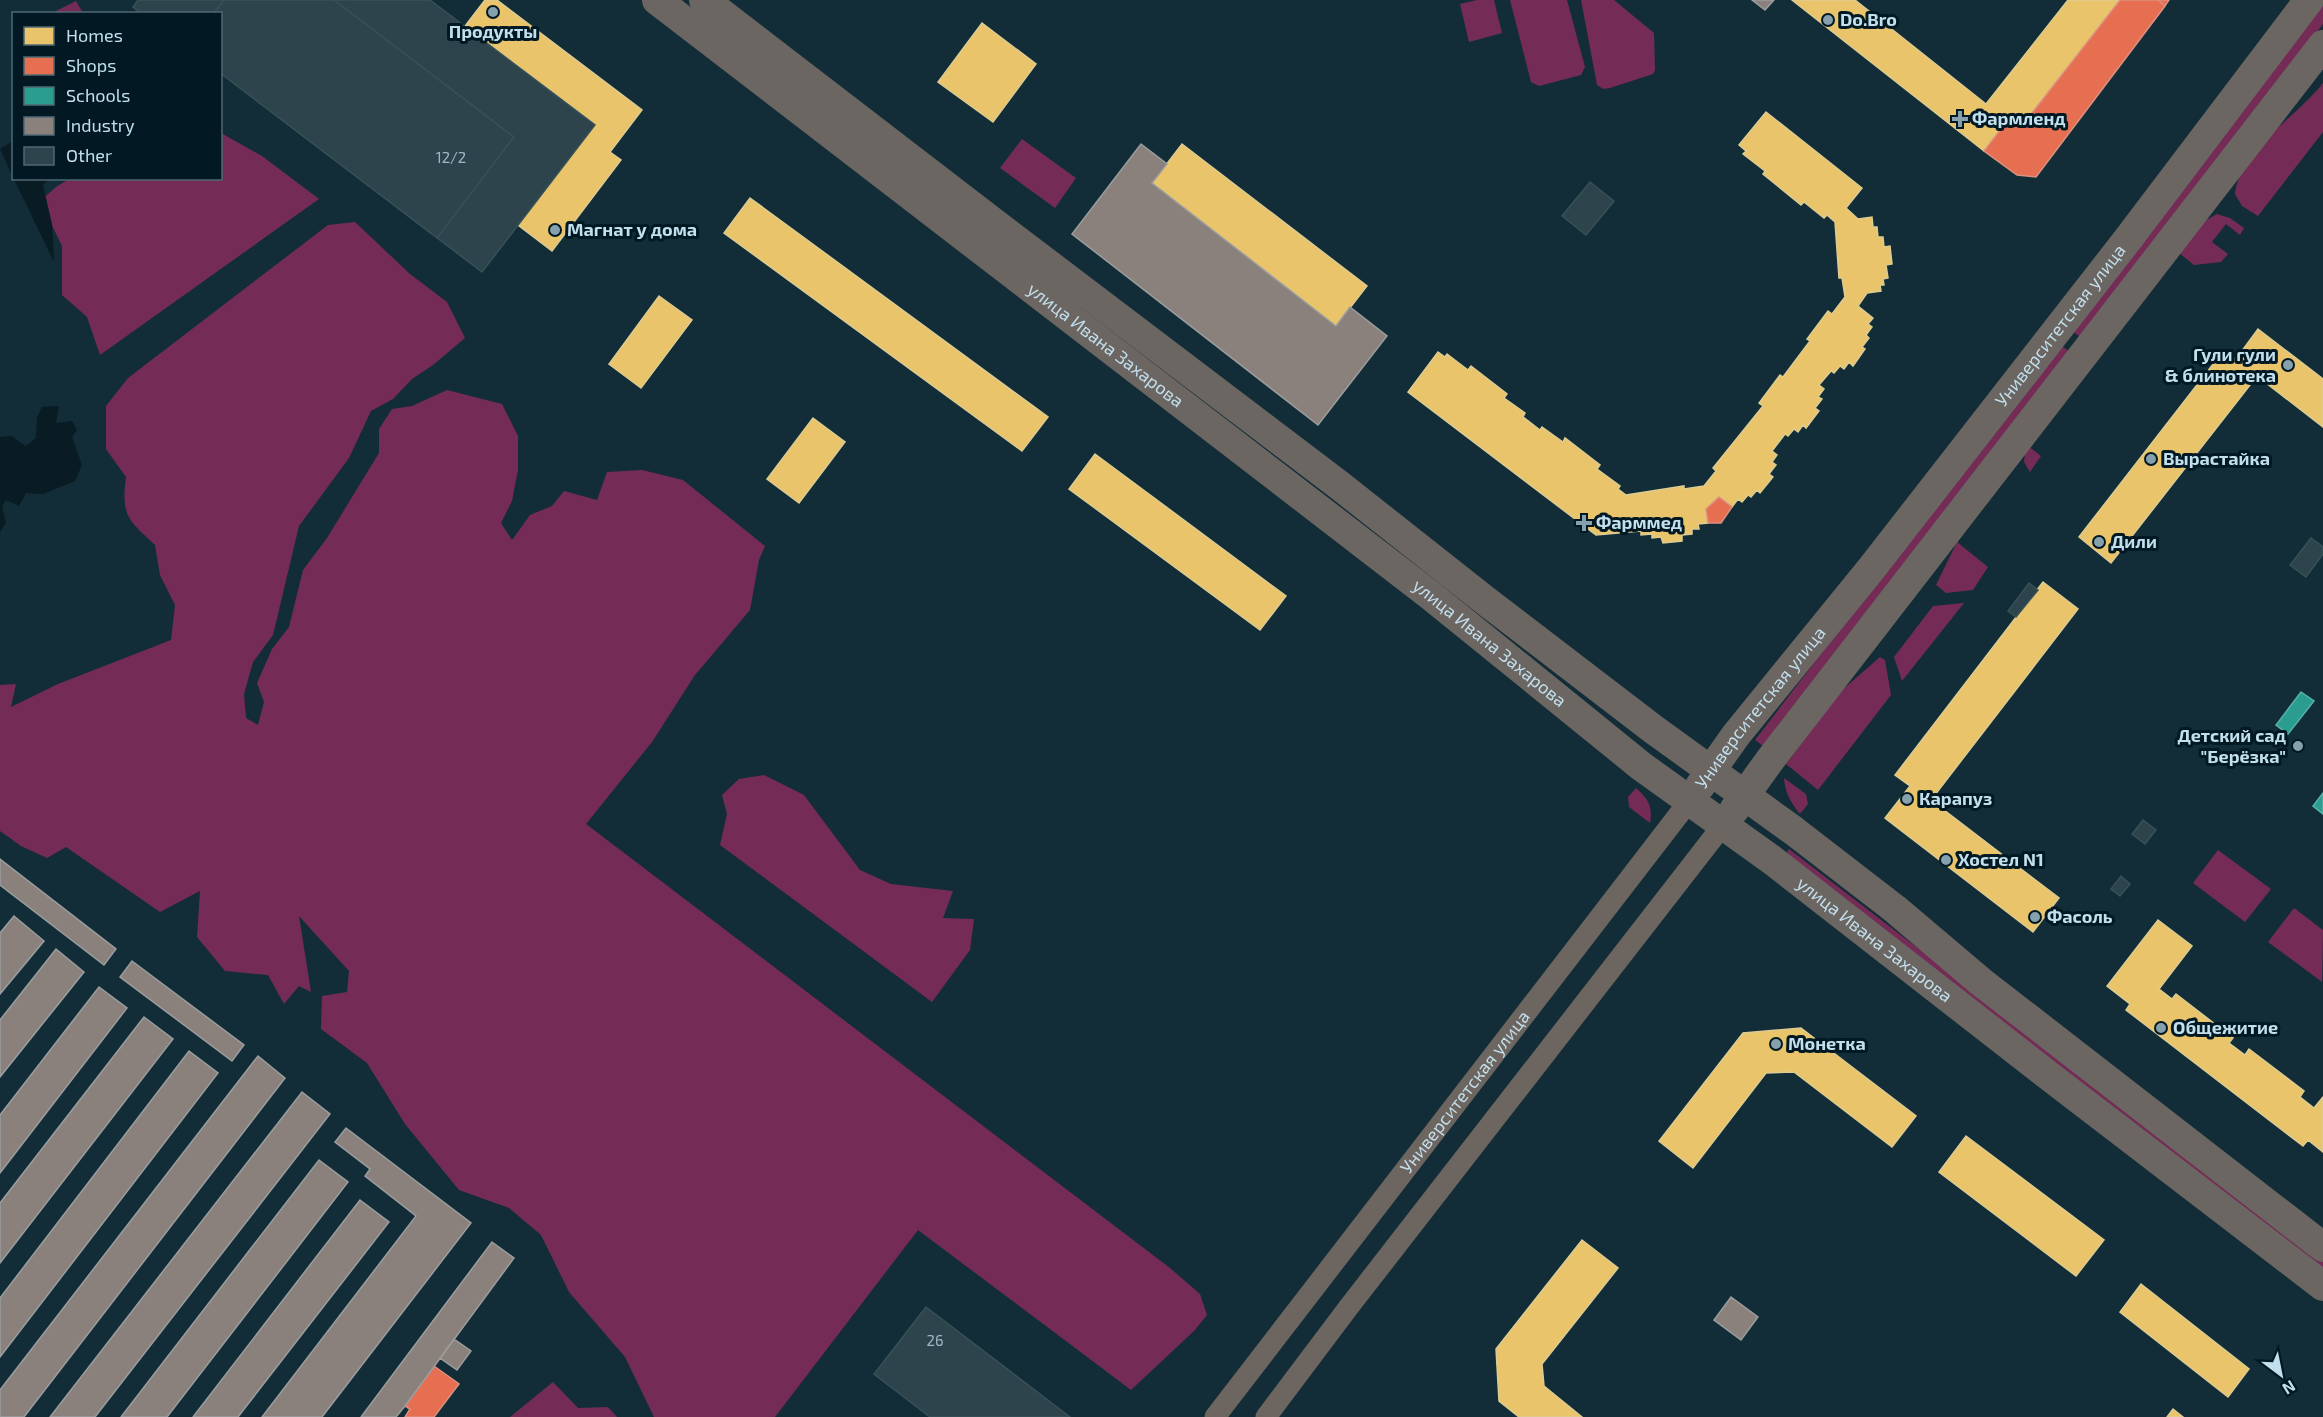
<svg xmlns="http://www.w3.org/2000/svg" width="2323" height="1417" viewBox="0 0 2323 1417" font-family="'Exo 2',sans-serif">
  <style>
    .green { fill: #742c57 }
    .water { fill: #091b23 }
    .homes { fill: #e9c46a; stroke: #ddcc91; stroke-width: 1.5 }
    .shops { fill: #e76f51; stroke: #dc9180; stroke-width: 1.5 }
    .schools { fill: #2a9d8f; stroke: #58b1ab; stroke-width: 1.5 }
    .industry { fill: #8a817c; stroke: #9b9d9e; stroke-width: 1.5 }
    .building { fill: #2e444c; stroke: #375158; stroke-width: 1.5 }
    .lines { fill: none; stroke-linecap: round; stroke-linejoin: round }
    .street { stroke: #6d655f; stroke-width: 21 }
    .secondary { stroke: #6b6662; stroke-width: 30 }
    .poi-dot { fill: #84a1ad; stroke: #021924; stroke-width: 2 }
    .labels { text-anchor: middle; stroke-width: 6; stroke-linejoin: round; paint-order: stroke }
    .number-label { font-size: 15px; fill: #9db8c5 }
    .poi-label { font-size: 18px; font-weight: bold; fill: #c2dfed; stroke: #021924; text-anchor: start }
    .street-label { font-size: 18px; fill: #c2dfed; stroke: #021924 }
  </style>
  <rect width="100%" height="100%" fill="#122d37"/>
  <path class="green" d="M1477 0H1494L1502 33 1469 42 1460 4Z
    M1510 0H1567L1585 67 1581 75 1539 86 1531 82Z
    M1581 0H1614L1654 33 1655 70 1653 74 1610 88 1603 89 1597 85Z
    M76 1 83 13H52Z
    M2323 1V24L2083 339 2072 331Z
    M2323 83V132L2258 216 2242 206 2235 194C2240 149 2297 117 2323 83Z
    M221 133 262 156 319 199 100 355 87 317 62 295V246L40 201 56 187 69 179 220 178Z
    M1022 139 1076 178 1055 208 1000 168Z
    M2217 214 2230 218 2244 228 2240 235 2226 224 2212 242 2228 254 2221 262 2194 265 2179 253 2203 222Z
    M355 222 410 274 447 302 465 338 433 365 412 379 393 399 371 411 349 458 299 526 273 635 253 662 244 694 246 718 258 725 264 702 257 683 272 649 289 627 303 570 327 538 379 453V429L392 409 412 406 447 390 502 404 518 436V470L512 501 501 523 512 540 530 515 552 506 564 491 597 500 607 472 642 470 683 480 765 546 759 560 750 610 695 675 652 742 586 824 1170 1268 1200 1294 1207 1315 1194 1331 1131 1390 918 1230 775 1417H654L625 1357 569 1292 541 1235 509 1208 459 1190 405 1124 367 1063 321 1029 322 996 347 992 349 971 299 916 311 992 299 986 284 1004 268 975 225 971 197 937 200 891 160 912 66 847 47 858 21 846 0 831V685L16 684 11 707 58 684 171 640 175 605 160 575 155 545C128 520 121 516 126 477L106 449V406L128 378 328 225Z
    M2059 344 2070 352 1766 748 1755 740Z
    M2028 446 2041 456 2030 472 2024 462 2025 452Z
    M1957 542 1988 567 1973 590 1946 593 1936 585Z
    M1964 603 1902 681 1894 657 1933 606Z
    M1880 657 1885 660 1891 695 1818 790 1786 764 1841 691Z
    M764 775 804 795 860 870 891 884 953 891 943 918 974 919 970 950 932 1002 720 845 727 814 722 795 739 779Z
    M1784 778 1806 794 1808 804 1800 814C1791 803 1785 793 1784 778Z
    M1636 788C1648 799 1653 806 1650 823L1629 807 1628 797Z
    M1789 849 2323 1260V1269L1785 855Z
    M2218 850 2271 889 2245 922 2193 883Z
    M2294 908 2323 930 2322 982 2268 942Z
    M553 1382 578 1408 608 1407 617 1417H510Z"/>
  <path class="water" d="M13 141V177L0 149Z
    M14 179H49L43 185 52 224 54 262Z
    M59 406 56 423 72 421 77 430 72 437 82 465 75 481 43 494 26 493 19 506 6 500 2 506 6 523 0 532V437L11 436 26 446 36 438 37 417 42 407Z"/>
  <path class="homes" d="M485 0H497L642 110 610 152 621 160 552 251 518 225 595 125 465 26Z
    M1792 0H1855L1986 104 2068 0H2120L2025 122 2013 113 1984 151Z
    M982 23 1036 64 993 122 938 82Z
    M1766 112 1862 188 1846 208 1858 219 1872 217 1873 227H1877L1878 237H1883L1884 247 1890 246 1892 264 1886 265 1888 278 1883 279 1884 285H1880L1881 291 1867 293 1858 306 1873 318 1868 324 1872 327 1866 335 1869 338 1862 347 1865 349 1853 366 1849 362 1844 369 1840 366 1834 373 1831 371 1819 385 1824 389 1818 397 1822 399 1815 408 1819 411 1806 428 1803 425 1798 432 1794 429 1788 436 1785 434 1772 451 1777 455 1772 462 1776 465 1769 474 1773 477 1760 493 1757 490 1751 497 1748 495 1742 502 1738 499 1732 507 1719 497 1706 509 1708 523 1698 524 1699 529H1692V534L1682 535V541L1663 543 1661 537 1652 538V534L1641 535V531L1596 535 1408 392 1438 352 1445 357 1447 354 1468 370 1471 366 1507 394 1504 398 1525 413 1523 417 1540 430 1542 427 1563 442 1565 438 1600 465 1597 469 1620 486 1618 489 1626 495 1684 486V489L1704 486 1716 471 1713 468 1763 406 1759 403 1780 375 1783 377 1810 341 1807 339 1828 311 1832 314 1845 297 1842 278H1839L1835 222 1827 215 1824 218 1804 202 1801 205 1763 174 1765 171 1743 154 1746 151 1739 145Z
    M1182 144 1367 286 1336 326 1152 183Z
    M750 198 1048 417 1022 451 724 233Z
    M659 296 692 320 641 388 609 364Z
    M2258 329 2323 379V427L2257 376 2111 563 2079 537 2224 350 2236 359Z
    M813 418 845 442 799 503 767 479Z
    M1095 454 1286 596 1260 630 1069 489Z
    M2043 582 2078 609 1931 800 2059 898 2033 932 1885 818 1910 786 1895 775Z
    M2158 920 2192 946 2159 989 2172 999 2176 994 2233 1038 2229 1043 2245 1055 2249 1049 2304 1091 2300 1097 2314 1108 2323 1097V1152L2308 1140 2303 1146 2126 1010 2130 1004 2107 986Z
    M1801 1028 1916 1116 1892 1147 1794 1072 1766 1073 1693 1168 1659 1141 1743 1033Z
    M1966 1136 2104 1240 2076 1276 1939 1172Z
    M1582 1240 1618 1268 1542 1364 1544 1386 1582 1417H1519L1499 1401 1496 1349Z
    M2141 1284 2249 1369 2228 1397 2120 1312Z
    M2173 1409 2183 1417H2167Z"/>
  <path class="shops" d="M2120 0H2158L2165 6 2036 177 2017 175 1984 151 2013 113 2025 122Z
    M2158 0H2169L2165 6Z
    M1719 497 1732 507 1721 523H1708L1706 509Z
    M434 1366 459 1384 434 1417H405L410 1409 405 1406Z"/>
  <path class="schools" d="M2301 692 2314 701 2288 734 2276 725Z
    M2323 793V814L2313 806Z"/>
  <path class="industry" d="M1752 0H1774L1765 10Z
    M1141 144 1167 164 1152 183 1336 326 1350 307 1387 336 1318 425 1072 234Z
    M0 859 116 949 104 965 0 885Z
    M14 916 44 941 0 994V933Z
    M56 949 84 972 0 1077V1020Z
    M132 961 244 1045 232 1061 120 977Z
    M99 987 127 1008 0 1173V1115Z
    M144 1017 173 1039 0 1263V1203Z
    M189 1051 218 1073 0 1357V1298Z
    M258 1056 285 1078 24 1417H0V1390Z
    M302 1092 330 1114 95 1417H50Z
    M346 1128 471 1223 322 1417H262L416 1216 365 1176 370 1169 335 1142Z
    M319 1160 348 1182 167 1417H121Z
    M360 1200 389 1222 238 1417H193Z
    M492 1242 514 1258 405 1406 396 1417H361Z
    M1731 1297 1758 1317 1741 1340 1714 1320Z
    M454 1339 471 1351 457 1370 440 1358Z"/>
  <path class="building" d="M138 0H430L595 125 482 272 220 73V14H142L133 7Z
    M224 0H334L514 137 437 238 220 73V14H213Z
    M1590 182 1614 201 1586 235 1562 216Z
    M2311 538 2323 547V554L2306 577 2290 565Z
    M2029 583 2038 590 2016 617 2008 611Z
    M2143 820 2156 830 2145 844 2132 834Z
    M2121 876 2130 884 2120 896 2111 889Z
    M926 1307 1049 1401 1070 1417H930L896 1391 874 1374Z"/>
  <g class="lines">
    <g class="street">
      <path id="s1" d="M1215 1417 1690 800"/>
      <path d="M1266 1417 1348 1308 1723 825"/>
    </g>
    <g class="secondary">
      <path id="s2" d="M657 0 1430 595 1641 766 1772 860 2049 1076 2323 1286"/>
      <path d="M704 0 986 217 1339 485 1486 601 1653 729 1794 831 1895 909 1980 981 2323 1247"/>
      <path id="s3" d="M1700 786 1736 735 1871 569 2128 239 2309 0"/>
      <path d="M1734 810 1770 760 2323 45"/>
    </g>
  </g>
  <g class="poi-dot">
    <circle cx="493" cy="12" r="6"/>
    <circle cx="1828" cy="20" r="6"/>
    <path d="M1957 110h6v6h6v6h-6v6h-6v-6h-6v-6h6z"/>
    <circle cx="555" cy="230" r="6"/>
    <circle cx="2288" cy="365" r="6"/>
    <circle cx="2151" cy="459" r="6"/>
    <path d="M1581 514h6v6h6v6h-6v6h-6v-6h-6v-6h6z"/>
    <circle cx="2099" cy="542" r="6"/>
    <circle cx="2298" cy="746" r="6"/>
    <circle cx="1907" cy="799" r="6"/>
    <circle cx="1946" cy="860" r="6"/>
    <circle cx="2035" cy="917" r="6"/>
    <circle cx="2161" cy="1028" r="6"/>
    <circle cx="1776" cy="1044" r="6"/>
  </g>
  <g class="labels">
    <g class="number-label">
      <text x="451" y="163">12/2</text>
      <text x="935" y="1346">26</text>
    </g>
    <g class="poi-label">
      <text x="1840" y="26">Do.Bro</text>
      <text x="493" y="38" text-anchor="middle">Продукты</text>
      <text x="1972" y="125">Фармленд</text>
      <text x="567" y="236">Магнат у дома</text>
      <text x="2276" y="361" text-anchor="end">Гули гули<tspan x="2276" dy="21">&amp; блинотека</tspan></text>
      <text x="2163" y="465">Вырастайка</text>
      <text x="1596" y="529">Фарммед</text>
      <text x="2111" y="548">Дили</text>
      <text x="2286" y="742" text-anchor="end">Детский сад<tspan x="2286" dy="21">"Берёзка"</tspan></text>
      <text x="1919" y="805">Карапуз</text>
      <text x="1958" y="866">Хостел N1</text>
      <text x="2047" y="923">Фасоль</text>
      <text x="2173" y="1034">Общежитие</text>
      <text x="1788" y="1050">Монетка</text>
    </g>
    <g class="street-label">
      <text dy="6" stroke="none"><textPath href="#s3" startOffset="585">Университетская улица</textPath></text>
      <text dy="6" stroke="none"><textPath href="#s2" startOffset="566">улица Ивана Захарова</textPath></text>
      <text dy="6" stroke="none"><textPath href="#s2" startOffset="1052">улица Ивана Захарова</textPath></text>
      <text dy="6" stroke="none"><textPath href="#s3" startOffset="99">Университетская улица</textPath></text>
      <text dy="6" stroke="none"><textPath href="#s2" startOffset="1538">улица Ивана Захарова</textPath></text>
      <text dy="6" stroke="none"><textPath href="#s1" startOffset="410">Университетская улица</textPath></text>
    </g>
  </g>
  <rect x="12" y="12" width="210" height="168" fill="#021924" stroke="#4f6874" stroke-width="1.5"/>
  <rect x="24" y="27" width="30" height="18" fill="#e9c46a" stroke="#4f6874" stroke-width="1.5"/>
  <text x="66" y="42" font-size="18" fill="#c2dfed">Homes</text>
  <rect x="24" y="57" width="30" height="18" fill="#e76f51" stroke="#4f6874" stroke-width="1.5"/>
  <text x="66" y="72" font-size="18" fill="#c2dfed">Shops</text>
  <rect x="24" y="87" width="30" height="18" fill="#2a9d8f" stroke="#4f6874" stroke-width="1.5"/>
  <text x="66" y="102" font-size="18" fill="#c2dfed">Schools</text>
  <rect x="24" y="117" width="30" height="18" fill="#8a817c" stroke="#4f6874" stroke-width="1.5"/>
  <text x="66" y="132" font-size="18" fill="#c2dfed">Industry</text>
  <rect x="24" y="147" width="30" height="18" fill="#2e444c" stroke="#4f6874" stroke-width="1.5"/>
  <text x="66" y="162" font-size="18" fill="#c2dfed">Other</text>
  <g transform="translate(2281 1375) rotate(148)" stroke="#021924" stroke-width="4.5" paint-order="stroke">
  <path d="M0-4.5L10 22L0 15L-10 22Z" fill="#c2dfed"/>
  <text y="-9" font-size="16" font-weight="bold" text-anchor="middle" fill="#c2dfed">N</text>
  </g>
</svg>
